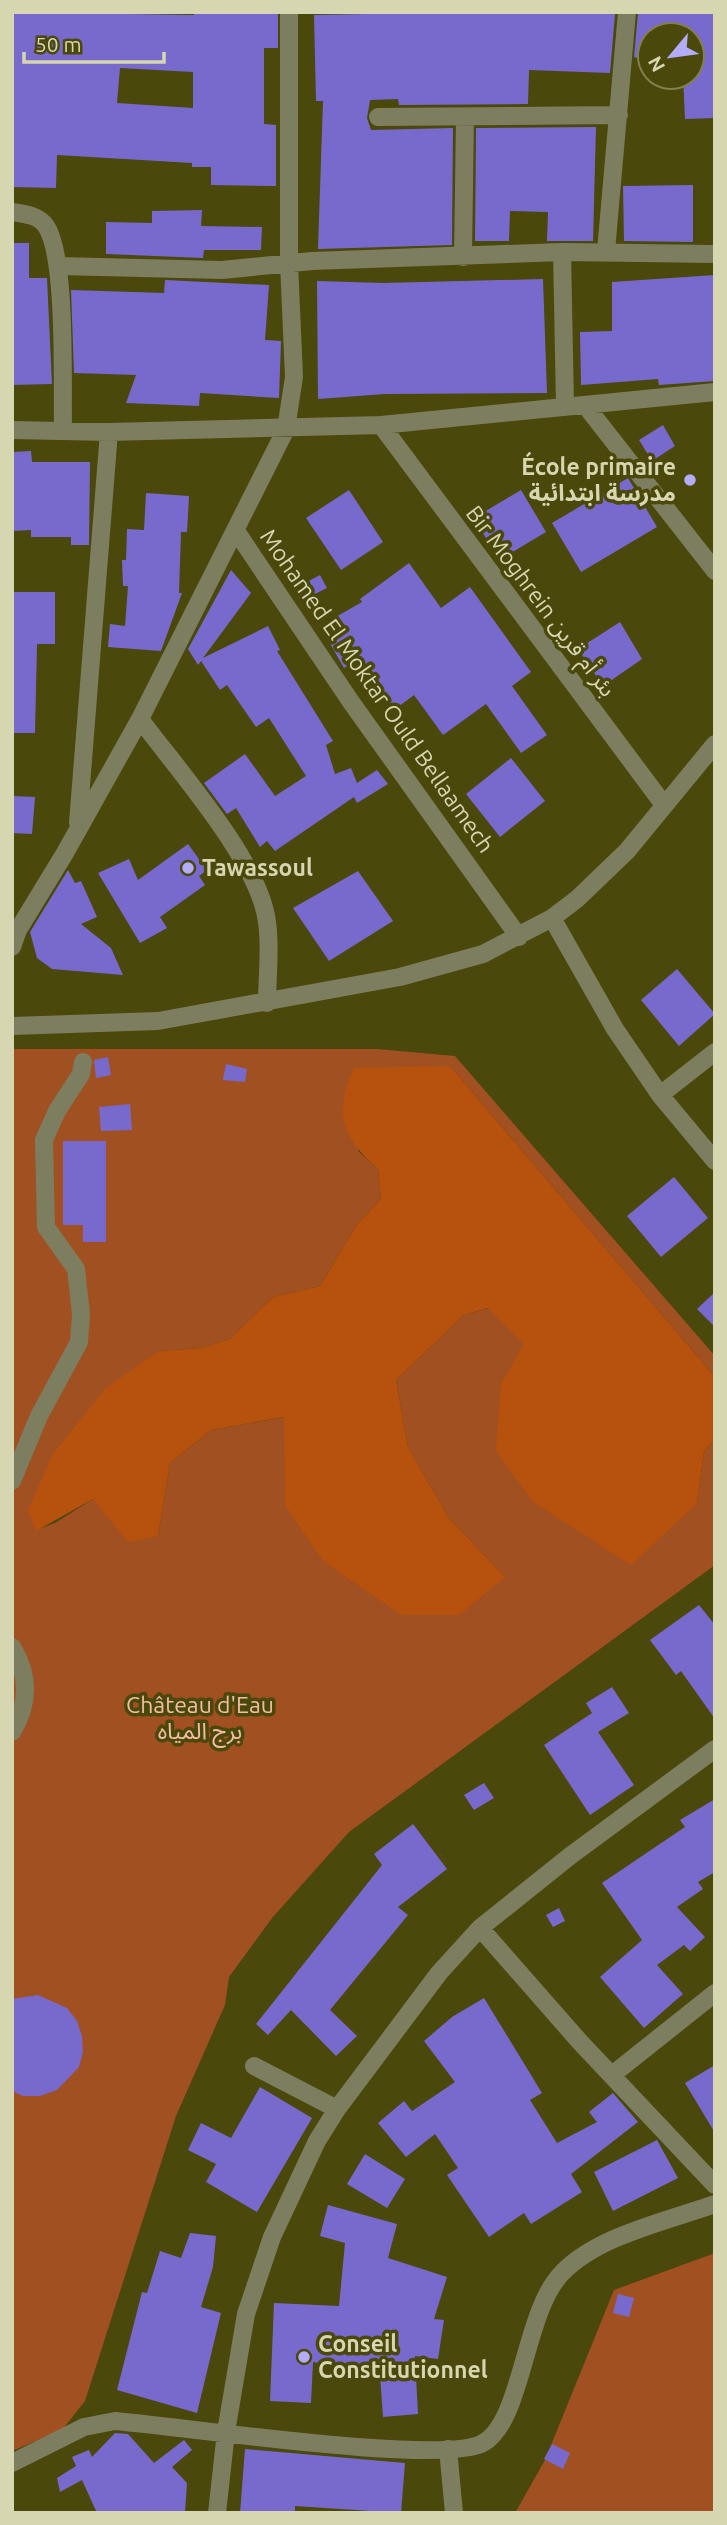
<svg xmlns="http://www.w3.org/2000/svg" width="727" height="2525" viewBox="0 0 727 2525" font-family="Ubuntu,'Noto Sans Arabic',sans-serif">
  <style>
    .green { fill: #a15021 }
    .forest { fill: #b6520d }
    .building { fill: #786acd; fill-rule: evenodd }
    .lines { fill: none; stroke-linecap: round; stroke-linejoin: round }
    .minor { stroke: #7d7d5f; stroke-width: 18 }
    .poi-dot { fill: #b3adf9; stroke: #4a480a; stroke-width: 2.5 }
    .labels { text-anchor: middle; stroke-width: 7; stroke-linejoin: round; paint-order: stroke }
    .poi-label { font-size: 23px; font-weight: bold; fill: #d6d6b1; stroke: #4a480a; text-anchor: start }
    .street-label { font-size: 23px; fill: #d6d6b1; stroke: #4a480a }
    .park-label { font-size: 23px; fill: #f2bda3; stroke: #4a480a }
  </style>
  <rect width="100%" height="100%" fill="#4a480a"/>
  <path class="green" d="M12 1049H377L455 1056 715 1356V1377L450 1066 358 1151 378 1169 381 1199 357 1224 320 1286 273 1297 230 1339 200 1348 159 1351 36 1530 55 1523 93 1499 109 1517 158 1536 170 1463 211 1430 285 1417V1505L505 1577 449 1518 408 1447 396 1380 464 1315 489 1308 525 1344 501 1383 697 1503 704 1452 715 1438V1565L349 1832 272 1918 229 1977 225 2005 176 2116 85 2401 62 2430 12 2451Z
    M715 2253V2513H515L545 2460 614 2290Z"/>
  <path class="forest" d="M450 1066 715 1377V1438L704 1452 697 1503 631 1565 533 1502 496 1451 501 1383 524 1344 488 1308 464 1315 396 1380 408 1447 449 1518 505 1577 459 1615H402L324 1562 285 1505 284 1417 211 1430 170 1463 158 1536 128 1542 93 1499 36 1531 28 1510 53 1454 106 1388 159 1351 200 1348 230 1339 273 1297 320 1286 357 1224 381 1199 378 1169C342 1137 333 1113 354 1068Z"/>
  <path class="building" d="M12 12 194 15V12H278V48H264V124L276 125V186L211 185V167H192V163L57 155 56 188 12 187ZM120 68 193 72V108L117 103Z
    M464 12H613L615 14 610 73 529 70 528 104 399 105 398 99 370 100 367 118 371 130 453 128 452 245 318 249 323 101H316L314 15Z
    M715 12V118L685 119 683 77H692V35H650V61L634 57 638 13Z
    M596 127 593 241H547L548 212 510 211 509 241H475L476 128Z
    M693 185V242L624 241 623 186Z
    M202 210 201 226 262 227 261 250H204L203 258 106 254V222L152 223V211Z
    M12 243H29V278H47L52 384 12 385Z
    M715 275V381L659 385 658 379 581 385 580 332 612 331V282Z
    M543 279 547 393 385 394 318 399 317 281 383 283Z
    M165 280 269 285 265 340 281 341 279 398 200 393 199 406 126 403 136 375 74 373 71 290 164 293Z
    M663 425 675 446 652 461 639 440Z
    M31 451 32 462H90L89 545H71V537H31V530L12 531V452Z
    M628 478 657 527 581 572 552 523Z
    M349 490 383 542 341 570 306 518Z
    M521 490 546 532 499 560 474 518Z
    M146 493 189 496 187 532H181L179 593H182L161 651 108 647 110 624 125 626 128 586H123L122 560H126L127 529 144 530Z
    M409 563 441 608 470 587 531 672 512 686 547 735 521 753 486 704 443 735 414 695 394 710 358 660 344 668 320 626 362 602 360 599Z
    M231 570 251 593 203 658 268 626 280 650 277 651 333 741 326 745 335 774 351 768 357 783 377 770 388 784 357 803 354 797 275 851 267 841 260 847 236 808 227 814 204 783 245 754 275 796 306 776 269 718 256 727 227 685 220 690 201 661 198 665 188 649Z
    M320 575 327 588 313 595 307 582Z
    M12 592H55V644H37L35 733H12Z
    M620 622 642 659 603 686 578 649Z
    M511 758 545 801 500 837 466 794Z
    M12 796 35 797 32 834 12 833Z
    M188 844 207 870 199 876 205 885 160 917 167 928 140 943 98 873 129 859 138 880Z
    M68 870 75 883 81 881 97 917 81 924 111 948 123 975 52 969 37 958 30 932Z
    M358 871 393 921 329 961 293 908Z
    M677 969 715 1014 679 1046 641 1000Z
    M108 1057 111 1075 96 1078 94 1060Z
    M226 1064 247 1069 245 1082 223 1080Z
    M130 1104 132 1130 101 1131 99 1107Z
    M63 1141H106V1242H83V1225H63Z
    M674 1177 708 1218 661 1257 627 1216Z
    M715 1292V1327L697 1309Z
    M699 1605 715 1625V1719L681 1671 676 1675 650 1640Z
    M612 1687 629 1713 598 1732 634 1785 590 1815 544 1745 592 1713 586 1703Z
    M484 1783 494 1798 474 1810 464 1795Z
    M715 1799V1872L698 1882 703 1889 677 1907 705 1937 690 1951 684 1945 657 1965 683 1994 644 2028 600 1977 642 1940 602 1883 685 1827 680 1820Z
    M413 1824 447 1869 398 1907 408 1915 330 2010 357 2036 336 2056 291 2010 268 2035 256 2024 382 1865 374 1854Z
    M559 1908 565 1921 553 1927 546 1915Z
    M38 1995 67 2008 77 2021 82 2036 83 2052 79 2067 57 2090 40 2096H23L12 2091V1999Z
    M484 1998 542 2093 530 2100 557 2143 597 2122 589 2112 613 2093 638 2122 571 2174 582 2192 531 2224 524 2213 489 2237 447 2175 458 2168 435 2134 406 2157 378 2123 404 2101 412 2111 455 2082 424 2041 452 2017Z
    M715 2065V2133L685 2083Z
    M260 2087 312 2118 257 2212 206 2182 216 2164 188 2150 201 2123 231 2138Z
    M657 2140 678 2178 613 2211 594 2172Z
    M365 2154 405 2179 387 2208 347 2184Z
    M328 2205 397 2224 388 2258 447 2277 434 2319 444 2320 438 2359 415 2356 418 2414 383 2417 380 2375 313 2362 311 2403 270 2401 274 2303 339 2306 345 2243 320 2236Z
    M190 2233 216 2236 213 2267 201 2307 221 2313 197 2413 117 2390 142 2292 147 2293 160 2251 181 2258Z
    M618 2294 634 2298 629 2317 613 2313Z
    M115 2433 128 2434 154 2463 184 2440 192 2450 172 2467 187 2483 185 2513H97L82 2480 60 2492 57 2478 76 2466 72 2457 89 2450 92 2457Z
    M552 2444 570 2453 563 2469 544 2459Z
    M245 2449 405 2463 401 2513 295 2506V2513H240Z"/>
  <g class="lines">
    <path class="minor" d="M378 117 619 115
      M12 212C25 214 38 215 46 226 67 257 62 387 63 430
      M606 251 627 12
      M562 252 565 405
      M463 257 465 117
      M59 266 222 270 312 261 562 252 715 254
      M585 405 715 571
      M381 425 664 805
      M12 430 109 432 381 425 715 392
      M236 531 351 702 519 937
      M140 719C177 769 260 862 267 922 271 948 267 977 267 1003
      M78 823 109 432
      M552 918 615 1029 660 1095 715 1161
      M12 947 18 930 65 853 140 719 286 429 294 377 289 263V12
      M12 1026 158 1021 400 977 483 954 552 918 577 899 627 851 715 744
      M660 1095 715 1052
      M12 1481 39 1416 79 1342 81 1314 76 1269 46 1227 44 1140 57 1111 81 1074 83 1062
      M12 1647C30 1676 29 1704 12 1732
      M480 1928 580 2042 715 2185
      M254 2066 337 2109
      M612 2075 715 1993
      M448 2449 454 2513
      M12 2463 84 2427 115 2421C178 2426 443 2466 483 2443 523 2421 524 2311 562 2273 597 2236 667 2221 715 2204
      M217 2513 226 2432 246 2314 272 2237 317 2141 337 2109 439 1973 480 1928 570 1856 715 1749"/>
  </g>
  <g class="poi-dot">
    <circle cx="690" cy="480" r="7"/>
    <circle cx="188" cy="868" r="7"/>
    <circle cx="304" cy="2357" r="7"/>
  </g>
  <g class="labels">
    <g class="poi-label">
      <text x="676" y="475" text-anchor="end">École primaire<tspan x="676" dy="26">مدرسة ابتدائية</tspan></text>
      <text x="202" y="876">Tawassoul</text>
      <text x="318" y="2352">Conseil<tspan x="318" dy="26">Constitutionnel</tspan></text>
    </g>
    <g class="street-label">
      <text transform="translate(541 601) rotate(53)" y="8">Bir Moghrein بئر أم قرين</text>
      <text transform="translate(377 691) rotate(55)" y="8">Mohamed El Moktar Ould Bellaamech</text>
    </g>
    <g class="park-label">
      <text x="200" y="1713">Château d'Eau<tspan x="200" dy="26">برج المياه</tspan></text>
    </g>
  </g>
  <rect width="727" height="2525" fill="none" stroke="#d6d6b1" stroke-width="28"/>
  <g transform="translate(671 56) rotate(241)"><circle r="33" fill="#4a480a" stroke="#82814d" stroke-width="2"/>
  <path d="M0-5L12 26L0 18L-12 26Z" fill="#b3adf9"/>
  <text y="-10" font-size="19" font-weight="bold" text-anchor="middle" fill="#d6d6b1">N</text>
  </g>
  <path d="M24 52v10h140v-10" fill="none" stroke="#d6d6b1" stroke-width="3.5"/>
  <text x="35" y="52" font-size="21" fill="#d6d6b1" stroke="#4a480a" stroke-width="5" paint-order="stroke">50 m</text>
</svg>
